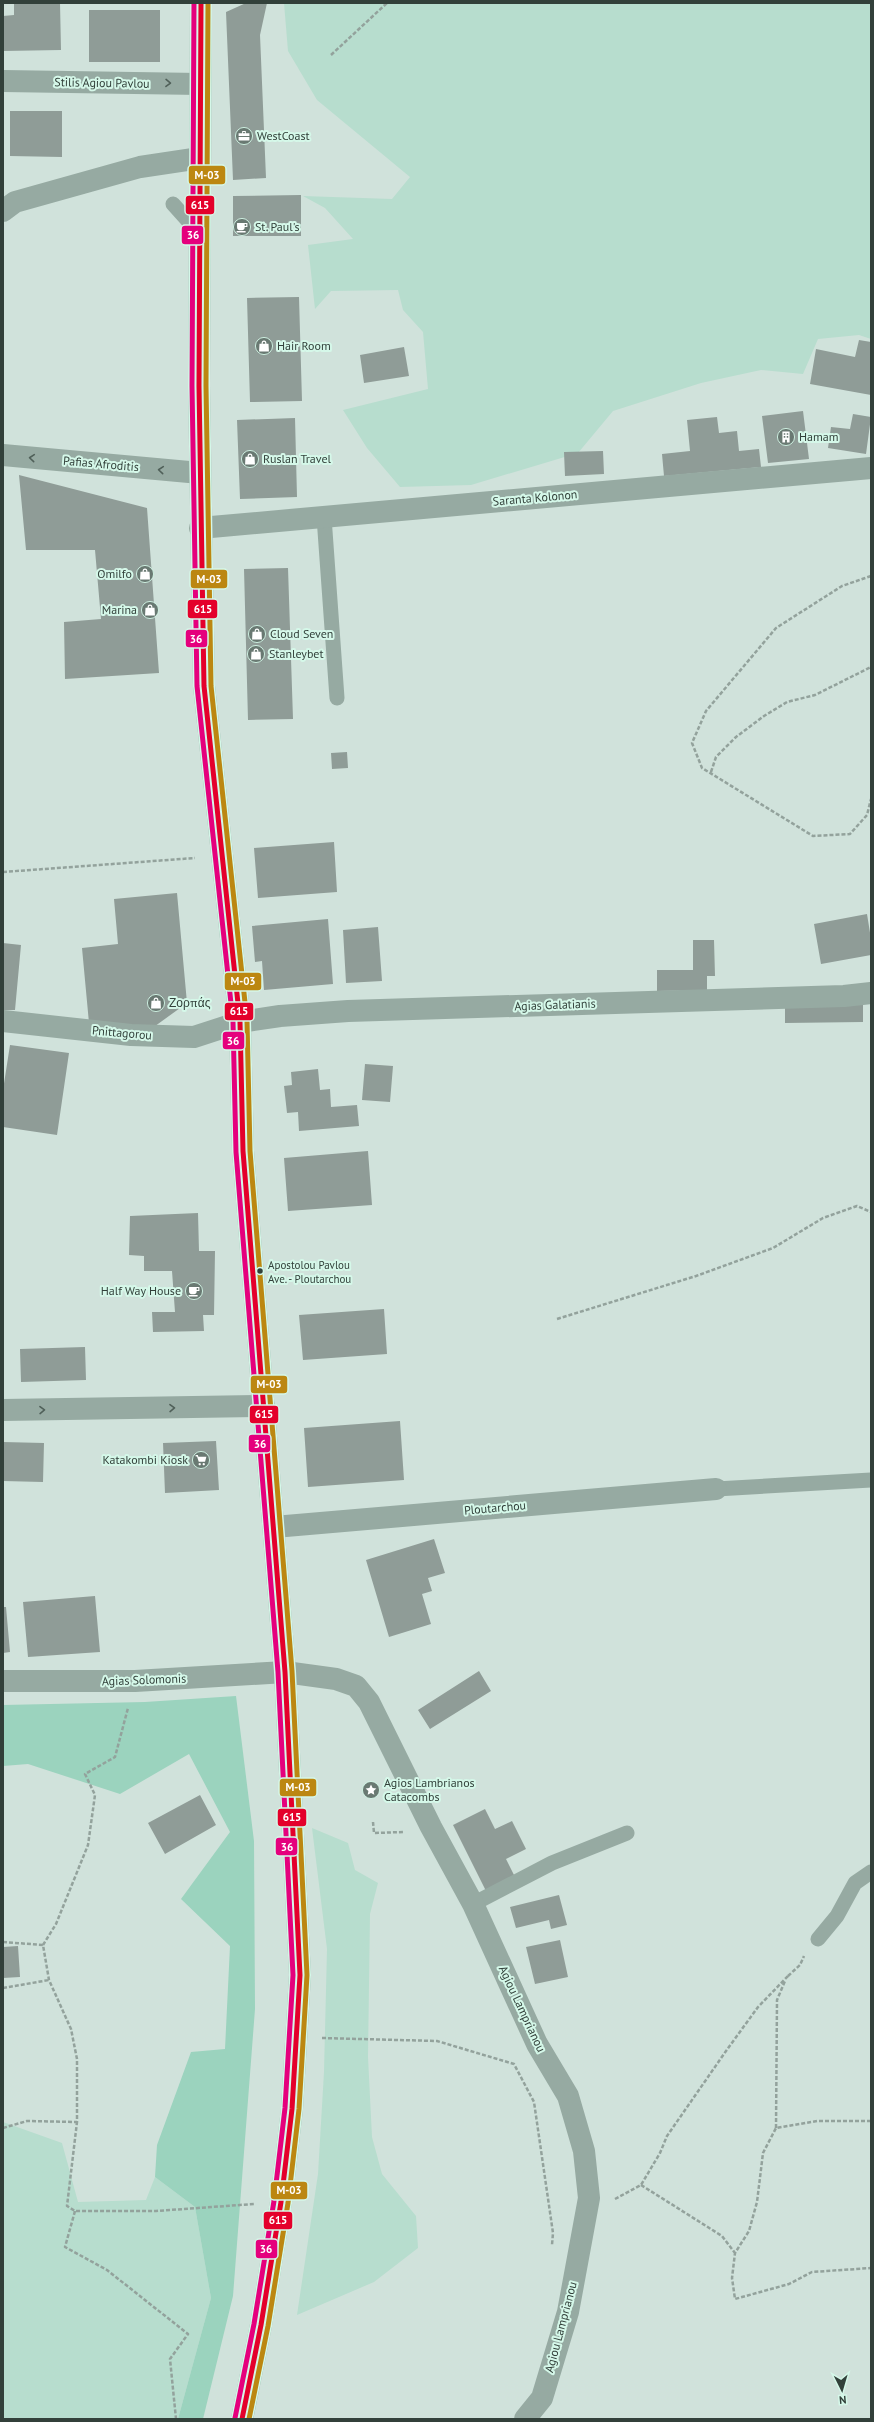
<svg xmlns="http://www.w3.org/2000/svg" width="874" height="2422" viewBox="0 0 874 2422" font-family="'PT Sans',sans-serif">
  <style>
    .green { fill: #b7ddce }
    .forest { fill: #9bd3be }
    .building { fill: #8f9c97 }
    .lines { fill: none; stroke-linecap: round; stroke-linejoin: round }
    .path { stroke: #93a29c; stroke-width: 2.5; stroke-dasharray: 4 2; stroke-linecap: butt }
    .lane { stroke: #96aaa2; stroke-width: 15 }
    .street { stroke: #96aaa2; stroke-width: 22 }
    .secondary { stroke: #8fa69f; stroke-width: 22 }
    .bus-1-casing { stroke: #d5f8e9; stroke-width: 8 }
    .bus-2-casing { stroke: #d5f8e9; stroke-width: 8 }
    .bus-3-casing { stroke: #d5f8e9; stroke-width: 8 }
    .bus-1 { stroke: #e4002b; stroke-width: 5 }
    .bus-2 { stroke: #e5007d; stroke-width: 5 }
    .bus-3 { stroke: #bc8711; stroke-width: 5 }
    .oneway { stroke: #506059 }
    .bus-dot { fill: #32403a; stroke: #d5f8e9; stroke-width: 1.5 }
    .labels { text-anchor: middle; stroke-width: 4; stroke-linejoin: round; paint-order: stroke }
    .bus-label { font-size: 11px; fill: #32403a; stroke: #d5f8e9; text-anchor: start }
    .street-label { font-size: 12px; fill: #32403a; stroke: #d5f8e9 }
    .poi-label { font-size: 12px; fill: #32403a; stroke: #d5f8e9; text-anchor: start }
    .line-badge { stroke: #d5f8e9; stroke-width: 1.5 }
    .badge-label { font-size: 11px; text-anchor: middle; font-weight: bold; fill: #fff }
  </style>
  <rect width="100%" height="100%" fill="#d0e2db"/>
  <path class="green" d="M284 3H871V339L859 335 818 339 803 374 761 370 701 383 613 411 578 453 471 485 400 487 367 448 343 410 428 389 423 332 403 310 398 290 331 291 315 309 308 245 353 239 325 208 303 196 392 199 410 177 317 100 288 51Z
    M312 1828 348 1843 355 1870 378 1883 370 1914 368 2057 372 2137 382 2174 416 2216 418 2248 374 2282 297 2315 318 2174 324 2072 327 1949Z
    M3 2122 62 2143 78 2202 146 2200 155 2177 195 2207 211 2298 178 2419H3Z"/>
  <path class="forest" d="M236 1696 254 1841 255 2009 233 2296 203 2419H178L211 2298 195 2207 155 2177 157 2145 191 2052 225 2049 230 1946 181 1899 230 1832 189 1754 120 1794 28 1764 3 1766V1705L145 1702Z"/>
  <path class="building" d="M14 3H60L61 50 3 51V16L14 15Z
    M246 3H267L260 35 266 178 233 180 226 12Z
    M89 10H160V62H89Z
    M10 111H62V157L10 156Z
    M301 195V236H233V196Z
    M299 297 302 401 250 402 247 298Z
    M859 340 871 342V395L810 384 816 349 855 357Z
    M404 347 409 376 364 383 360 355Z
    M803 411 809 459 768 463 762 416Z
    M853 414 871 417 866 454 828 448 831 427 850 429Z
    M717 417 719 433 737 431 739 451 759 449 761 467 664 476 662 454 690 451 687 420Z
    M295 418 297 497 240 499 237 420Z
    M603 451 604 474 565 476 564 452Z
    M19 475 147 508 159 673 65 679 64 622 101 619 95 550H26Z
    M288 568 293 719 248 720 244 569Z
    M347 752 348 768 332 769 331 753Z
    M334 842 337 892 258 898 254 848Z
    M177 893 187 1003 151 1029 89 1023 82 948 118 944 114 899Z
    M867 914 871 939V955L821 964 814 924Z
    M328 919 333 984 264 990 262 961 255 962 252 926Z
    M378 927 382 981 346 983 343 930Z
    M693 940H714L715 976H707V990L657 991V970H693Z
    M3 943 21 945 15 1010H3Z
    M863 999V1022L785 1023V1000Z
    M10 1045 69 1053 57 1135 3 1127V1090Z
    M365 1064 393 1066 390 1102 362 1100Z
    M318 1069 320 1090 330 1089 331 1107 357 1105 359 1126 299 1131 298 1112 287 1113 284 1086 292 1085 291 1072Z
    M368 1151 372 1205 288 1211 284 1158Z
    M198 1213 199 1251H215L214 1315H203L204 1331 153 1332 152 1312H175L172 1271H144V1256L129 1255 130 1216Z
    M384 1309 387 1354 303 1360 299 1315Z
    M85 1347 86 1380 21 1382 20 1349Z
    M400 1421 404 1480 308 1487 304 1428Z
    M216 1441 219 1490 165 1493 163 1443Z
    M3 1442 44 1443 43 1482 3 1481Z
    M434 1539 445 1573 428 1578 432 1591 422 1594 431 1624 389 1637 366 1560Z
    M95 1596 100 1652 28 1657 23 1602Z
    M3 1607H6L10 1652 3 1653Z
    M479 1671 491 1691 430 1729 418 1710Z
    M200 1795 216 1825 165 1854 148 1823Z
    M485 1809 495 1829 512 1821 526 1849 506 1859 516 1879 487 1893 453 1825Z
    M559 1895 567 1925 551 1929 549 1920 516 1928 510 1907Z
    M560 1940 568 1977 535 1984 526 1947Z
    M18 1946 20 1977 3 1978V1947Z"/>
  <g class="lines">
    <path class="path" d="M331 55 387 3
      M871 576 842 586 776 628 706 711 692 743 702 768 813 836 850 834 867 815 871 799
      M711 772 716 757 736 737 764 716 787 702 815 695 871 667
      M3 872 195 858
      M557 1319 696 1276 773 1248 823 1218 857 1206 871 1212
      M373 1822 374 1833 404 1832
      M3 1942 43 1945 49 1980 71 2029 77 2059V2122L67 2206 75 2211H156L254 2204
      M43 1945 56 1924 88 1845 95 1795 85 1774 115 1757 128 1708
      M788 1976 800 1965 804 1956
      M3 1988 49 1980
      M322 2038 437 2041 514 2064 534 2102 553 2233 552 2245
      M871 2121H817L776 2128 763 2153 757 2202 749 2231 735 2253 732 2278 735 2299 789 2284 812 2272 871 2268
      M3 2128 27 2121 77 2122
      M776 2128 777 2000 785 1981
      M641 2185 722 2236 735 2253
      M615 2199 641 2185 660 2153 667 2136 726 2051 758 2007 789 1975
      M75 2211 65 2247 107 2270 188 2334 170 2359 176 2419"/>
    <path class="lane" d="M173 204 199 233
      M324 517 337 698
      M716 1489 871 1480
      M473 1904 552 1863 627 1833
      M818 1939 837 1916 855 1883 871 1872"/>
    <path class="street" d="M3 81 200 84
      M3 211 15 202 140 167 200 158
      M3 455 200 473
      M200 528 871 468
      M3 1021 131 1035 194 1037 240 1022 280 1016 348 1011 844 996 871 993
      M3 1410 264 1406
      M274 1527 716 1489
      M3 1681H135L285 1672 336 1679 356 1686 369 1702 431 1827 473 1904 537 2044 568 2096 584 2151 589 2198 568 2312 542 2398 525 2419"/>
    <path class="secondary" d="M201 3 199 386 204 686 240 1022 243 1151 285 1672 300 1975 292 2109 281 2202 261 2325 242 2419"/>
    <g class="bus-1-casing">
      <path id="bus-1" d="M201 3 199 386 204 686 240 1022 243 1151 285 1672 300 1975 292 2109 281 2202 261 2325 242 2419"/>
    </g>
    <g class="bus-2-casing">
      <path id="bus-2" d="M194 3 192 386 197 686 233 1022 236 1152 278 1672 293 1975 285 2108 274 2201 254 2324 235 2418"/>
    </g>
    <g class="bus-3-casing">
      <path id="bus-3" d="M208 3 206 386 211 686 247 1021 250 1151 292 1671 307 1975 299 2109 288 2203 268 2326 249 2419"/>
    </g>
    <use href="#bus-1" class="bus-1"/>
    <use href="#bus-2" class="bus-2"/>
    <use href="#bus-3" class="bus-3"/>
  </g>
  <defs><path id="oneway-chevron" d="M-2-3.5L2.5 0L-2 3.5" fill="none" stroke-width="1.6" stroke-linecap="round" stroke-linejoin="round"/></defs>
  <g class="oneway">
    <use href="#oneway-chevron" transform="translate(168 83) rotate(1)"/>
    <use href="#oneway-chevron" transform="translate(32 458) rotate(-175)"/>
    <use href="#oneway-chevron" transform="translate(161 470) rotate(-175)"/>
    <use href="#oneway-chevron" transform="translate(172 1408) rotate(-1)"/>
    <use href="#oneway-chevron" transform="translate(42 1410) rotate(-1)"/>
  </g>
  <defs>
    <g id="office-disc" transform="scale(0.9)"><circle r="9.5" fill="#697972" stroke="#d5f8e9"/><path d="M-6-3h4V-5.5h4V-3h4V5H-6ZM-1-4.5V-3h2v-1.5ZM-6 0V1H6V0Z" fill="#fff"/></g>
    <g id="cafe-disc" transform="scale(0.9)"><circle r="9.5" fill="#697972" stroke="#d5f8e9"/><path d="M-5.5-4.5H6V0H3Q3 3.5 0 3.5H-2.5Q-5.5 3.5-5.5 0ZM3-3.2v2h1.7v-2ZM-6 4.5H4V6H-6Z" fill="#fff"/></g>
    <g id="shop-disc" transform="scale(0.9)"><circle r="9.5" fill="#697972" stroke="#d5f8e9"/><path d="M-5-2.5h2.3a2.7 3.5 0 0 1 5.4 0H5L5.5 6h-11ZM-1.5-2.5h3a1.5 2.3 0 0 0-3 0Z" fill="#fff"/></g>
    <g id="building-disc" transform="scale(0.9)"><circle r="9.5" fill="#697972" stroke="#d5f8e9"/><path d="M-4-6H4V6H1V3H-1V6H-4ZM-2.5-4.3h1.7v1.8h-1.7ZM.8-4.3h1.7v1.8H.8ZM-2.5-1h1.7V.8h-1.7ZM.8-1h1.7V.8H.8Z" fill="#fff"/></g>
    <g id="supermarket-disc" transform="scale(0.9)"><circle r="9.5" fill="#697972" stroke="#d5f8e9"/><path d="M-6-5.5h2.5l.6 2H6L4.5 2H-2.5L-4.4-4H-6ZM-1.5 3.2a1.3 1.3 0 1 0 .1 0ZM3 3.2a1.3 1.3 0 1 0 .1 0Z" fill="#fff"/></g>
    <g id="sight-disc" transform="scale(0.9)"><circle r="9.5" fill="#697972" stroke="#d5f8e9"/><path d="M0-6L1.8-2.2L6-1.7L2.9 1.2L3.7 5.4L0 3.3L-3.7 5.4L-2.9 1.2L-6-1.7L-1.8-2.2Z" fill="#fff"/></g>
  </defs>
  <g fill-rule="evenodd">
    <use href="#office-disc" x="244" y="136"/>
    <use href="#cafe-disc" x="242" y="227"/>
    <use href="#shop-disc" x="264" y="346"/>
    <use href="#building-disc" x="786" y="437"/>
    <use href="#shop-disc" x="250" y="459"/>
    <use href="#shop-disc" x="145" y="574"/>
    <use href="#shop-disc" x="150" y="610"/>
    <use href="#shop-disc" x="257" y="634"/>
    <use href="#shop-disc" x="256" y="654"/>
    <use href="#shop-disc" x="156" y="1003"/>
    <use href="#cafe-disc" x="194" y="1291"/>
    <use href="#supermarket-disc" x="201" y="1460"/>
    <use href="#sight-disc" x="371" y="1790"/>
  </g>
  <circle class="bus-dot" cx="260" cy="1271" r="3.5"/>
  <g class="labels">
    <g class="bus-label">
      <text x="268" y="1269">Apostolou Pavlou<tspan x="268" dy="14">Ave. - Ploutarchou</tspan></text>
    </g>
    <g class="street-label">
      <text transform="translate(102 83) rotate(1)" y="4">Stilis Agiou Pavlou</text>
      <text transform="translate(101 464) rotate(5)" y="4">Pafias Afroditis</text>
      <text transform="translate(535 498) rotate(-5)" y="4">Saranta Kolonon</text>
      <text transform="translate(555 1005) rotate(-2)" y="4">Agias Galatianis</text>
      <text transform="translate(122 1033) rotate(5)" y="4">Pnittagorou</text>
      <text transform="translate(495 1508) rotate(-5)" y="4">Ploutarchou</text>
      <text transform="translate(144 1680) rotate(-2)" y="4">Agias Solomonis</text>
      <text transform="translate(522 2009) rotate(65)" y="4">Agiou Lamprianou</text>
      <text transform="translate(561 2327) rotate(-75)" y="4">Agiou Lamprianou</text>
    </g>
    <g class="poi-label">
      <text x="257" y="140">WestCoast</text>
      <text x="255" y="231">St. Paul's</text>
      <text x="277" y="350">Hair Room</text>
      <text x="799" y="441">Hamam</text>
      <text x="263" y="463">Ruslan Travel</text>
      <text x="132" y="578" text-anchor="end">Omilfo</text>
      <text x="137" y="614" text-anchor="end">Marina</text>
      <text x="270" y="638">Cloud Seven</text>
      <text x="269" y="658">Stanleybet</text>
      <text x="169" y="1007">Ζορπάς</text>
      <text x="181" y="1295" text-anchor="end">Half Way House</text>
      <text x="188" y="1464" text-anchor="end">Katakombi Kiosk</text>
      <text x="384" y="1787">Agios Lambrianos<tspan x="384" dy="14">Catacombs</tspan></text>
    </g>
  </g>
  <g class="line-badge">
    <rect x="188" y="165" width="38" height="20" rx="4" fill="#bc8711"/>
    <rect x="185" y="195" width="30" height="20" rx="4" fill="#e4002b"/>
    <rect x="181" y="225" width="23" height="20" rx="4" fill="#e5007d"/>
    <rect x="190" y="569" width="38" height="20" rx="4" fill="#bc8711"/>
    <rect x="187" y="599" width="31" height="20" rx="4" fill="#e4002b"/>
    <rect x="185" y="629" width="23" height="19" rx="4" fill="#e5007d"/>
    <rect x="224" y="972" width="38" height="19" rx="4" fill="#bc8711"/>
    <rect x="224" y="1002" width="30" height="19" rx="4" fill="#e4002b"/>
    <rect x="222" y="1031" width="23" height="19" rx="4" fill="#e5007d"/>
    <rect x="250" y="1375" width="38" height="19" rx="4" fill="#bc8711"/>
    <rect x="249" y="1405" width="30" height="19" rx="4" fill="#e4002b"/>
    <rect x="248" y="1434" width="23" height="19" rx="4" fill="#e5007d"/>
    <rect x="279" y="1778" width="38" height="19" rx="4" fill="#bc8711"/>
    <rect x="277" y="1808" width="30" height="19" rx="4" fill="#e4002b"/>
    <rect x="275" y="1837" width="23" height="19" rx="4" fill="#e5007d"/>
    <rect x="270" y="2181" width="38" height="19" rx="4" fill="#bc8711"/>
    <rect x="263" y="2211" width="30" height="19" rx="4" fill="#e4002b"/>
    <rect x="255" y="2239" width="23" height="20" rx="4" fill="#e5007d"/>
  </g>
  <g class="badge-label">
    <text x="207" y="179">M-03</text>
    <text x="200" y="209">615</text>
    <text x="193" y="239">36</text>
    <text x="209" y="583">M-03</text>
    <text x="203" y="613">615</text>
    <text x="196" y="643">36</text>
    <text x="243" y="985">M-03</text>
    <text x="239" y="1015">615</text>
    <text x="233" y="1045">36</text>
    <text x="269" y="1388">M-03</text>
    <text x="264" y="1418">615</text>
    <text x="260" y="1448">36</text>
    <text x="298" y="1791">M-03</text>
    <text x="292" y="1821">615</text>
    <text x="287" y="1851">36</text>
    <text x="289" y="2194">M-03</text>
    <text x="278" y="2224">615</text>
    <text x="266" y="2253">36</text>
  </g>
  <rect width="874" height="2422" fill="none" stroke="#32403a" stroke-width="8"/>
  <g transform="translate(842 2390) rotate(175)" stroke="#d5f8e9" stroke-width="3" paint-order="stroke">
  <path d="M0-3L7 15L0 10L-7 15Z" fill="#32403a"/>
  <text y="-6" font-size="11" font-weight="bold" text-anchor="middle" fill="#32403a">N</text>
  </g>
</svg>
